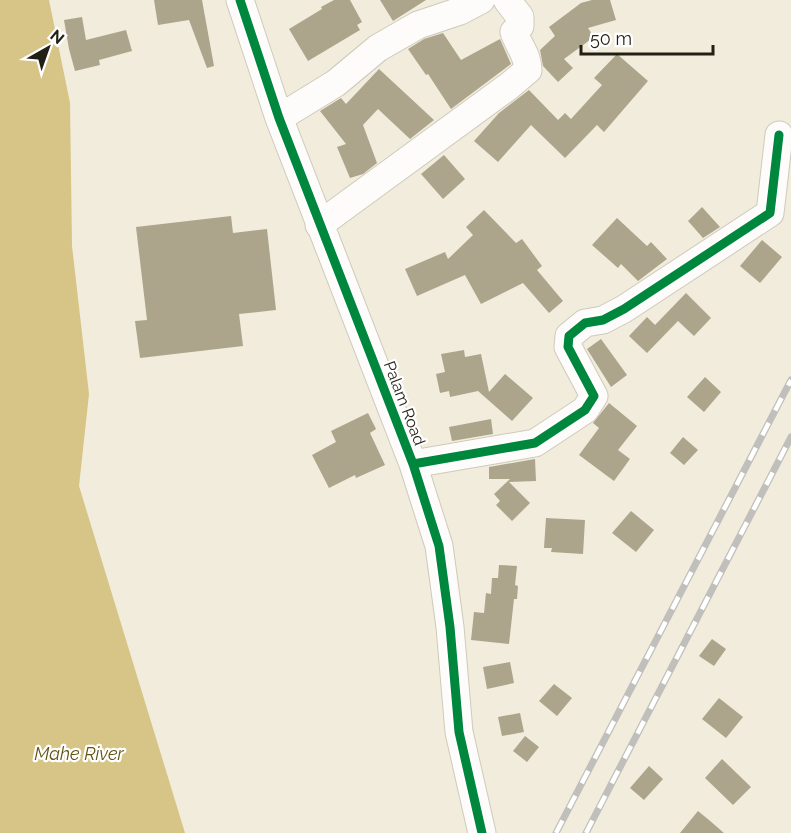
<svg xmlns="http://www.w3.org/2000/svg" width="791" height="833" viewBox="0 0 791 833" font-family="Raleway,sans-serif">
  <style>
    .water { fill: #d6c586 }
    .building { fill: #aca58c }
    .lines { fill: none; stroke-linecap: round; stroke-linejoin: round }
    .minor-casing { stroke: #cecabc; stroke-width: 29 }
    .minor { stroke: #fdfcfa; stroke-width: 27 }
    .rail-casing { stroke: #c0bfbb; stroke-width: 7 }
    .rail { stroke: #fff; stroke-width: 4.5; stroke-dasharray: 14; stroke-linecap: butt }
    .cycleway-casing { stroke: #fff; stroke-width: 13 }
    .cycleway { stroke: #00873e; stroke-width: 9 }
    .labels { text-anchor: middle; stroke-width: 4.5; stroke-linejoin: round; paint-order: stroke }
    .street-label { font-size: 16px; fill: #221f14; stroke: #fff }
    .water-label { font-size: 18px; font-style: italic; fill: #645414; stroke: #fff }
  </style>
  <rect width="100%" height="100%" fill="#f1ecdb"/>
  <path class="water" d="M0 0H49L70 103 72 246 89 394 79 486 185 833H0Z"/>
  <path class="building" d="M154 0H202L214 66 207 68 189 20 158 25Z
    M334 0H350L362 22 357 25 360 30 308 61 289 29 322 9 321 7Z
    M380 0H426L393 21Z
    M592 0H610L616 20 588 28 594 37 564 59 573 68 558 82 543 66 540 50 555 36 549 27 581 3Z
    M82 17 86 40 126 30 132 51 99 60 100 65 75 71 69 49 64 20Z
    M443 33 461 60 500 39 511 64 451 109 428 74 426 75 408 49 424 39Z
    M617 54 648 81 604 132 597 125 565 158 531 125 498 162 474 141 499 113 529 90 558 120 565 113 571 119 602 85 594 78Z
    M379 69 434 120 410 139 378 109 363 125 377 163 363 174 350 178 337 147 346 144 320 111 341 98 346 104Z
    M444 155 465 179 443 199 421 174Z
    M702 207 720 227 703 238 688 221Z
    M484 210 516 243 522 239 542 266 537 270 563 301 549 313 523 283 481 304 465 275 417 296 405 269 445 252 448 259 473 235 466 227Z
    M231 216 233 233 267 229 276 310 239 314 243 346 140 358 135 321 147 320 136 227Z
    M617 218 647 246 651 242 667 259 638 281 621 264 618 268 592 245Z
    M762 240 782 257 760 283 740 266Z
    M686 293 711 318 694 336 678 321 647 353 629 336 647 317 655 325Z
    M601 339 627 375 611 387 587 349Z
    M464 350 465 357 481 354 489 392 505 374 533 398 512 421 478 391 450 397 449 391 440 393 436 374 445 372 441 354Z
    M705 377 721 392 704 412 687 397Z
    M609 403 637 426 618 450 630 459 614 481 579 455 599 428 593 423Z
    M368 413 376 429 370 433 385 465 356 478 355 475 329 488 312 455 336 442 331 431Z
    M491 419 493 434 452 441 449 427Z
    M683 437 698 450 684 465 670 453Z
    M535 459 536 481 509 482 530 503 512 521 496 505 500 501 494 494 510 479H489V467Z
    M631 511 654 530 636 552 612 533Z
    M546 518 585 520 583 554 551 552 552 548H544Z
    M499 565 517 566 515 585 518 586 517 599H514L509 644 471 640 474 612 484 613 486 593 491 594 492 578H498Z
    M712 639 726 649 714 666 699 656Z
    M510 662 514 683 487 689 483 667Z
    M554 684 572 698 557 716 539 701Z
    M719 698 743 717 726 738 702 719Z
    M520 713 524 732 502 736 498 717Z
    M525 736 539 747 527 762 513 751Z
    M722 759 751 787 733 805 705 778Z
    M649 766 663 779 644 800 630 788Z
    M698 811 709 820 724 833H680Z"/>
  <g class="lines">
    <g class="minor-casing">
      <path id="minor" d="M240 0 279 118 413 464 439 546 450 627 459 732 482 833
        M279 118 336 83 378 48 418 25 460 11 481 0
        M319 225 509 86 528 70C528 55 519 47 514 32L520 26V17L507 0
        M413 464 535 443 585 410 594 396 568 347 569 336 585 323 603 320 624 309 770 213 779 135"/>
    </g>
    <use href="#minor" class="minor"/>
    <g class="rail-casing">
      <path id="rail" d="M556 833 791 380
        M586 833 791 437"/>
    </g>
    <use href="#rail" class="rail"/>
    <g class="cycleway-casing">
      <path id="cycleway" d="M240 0 279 118 413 464 439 546 450 627 459 732 482 833
        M413 464 535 443 585 410 594 396 568 347 569 336 585 323 603 320 624 309 770 213 779 135"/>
    </g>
    <use href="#cycleway" class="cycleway"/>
  </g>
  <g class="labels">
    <g class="street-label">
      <text transform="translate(405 403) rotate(69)" y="6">Palam Road</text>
    </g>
    <g class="water-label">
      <text x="79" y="760">Mahe River</text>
    </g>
  </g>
  <g transform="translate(48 48) rotate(40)" stroke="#ffffff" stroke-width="4.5" paint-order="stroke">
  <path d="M0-4.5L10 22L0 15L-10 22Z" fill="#221f14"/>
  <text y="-9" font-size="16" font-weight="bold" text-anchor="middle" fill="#221f14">N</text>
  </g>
  <path d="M581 45v9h132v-9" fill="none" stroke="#221f14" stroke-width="3"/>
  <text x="590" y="45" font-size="18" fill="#221f14" stroke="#ffffff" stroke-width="4.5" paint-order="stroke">50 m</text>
</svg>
